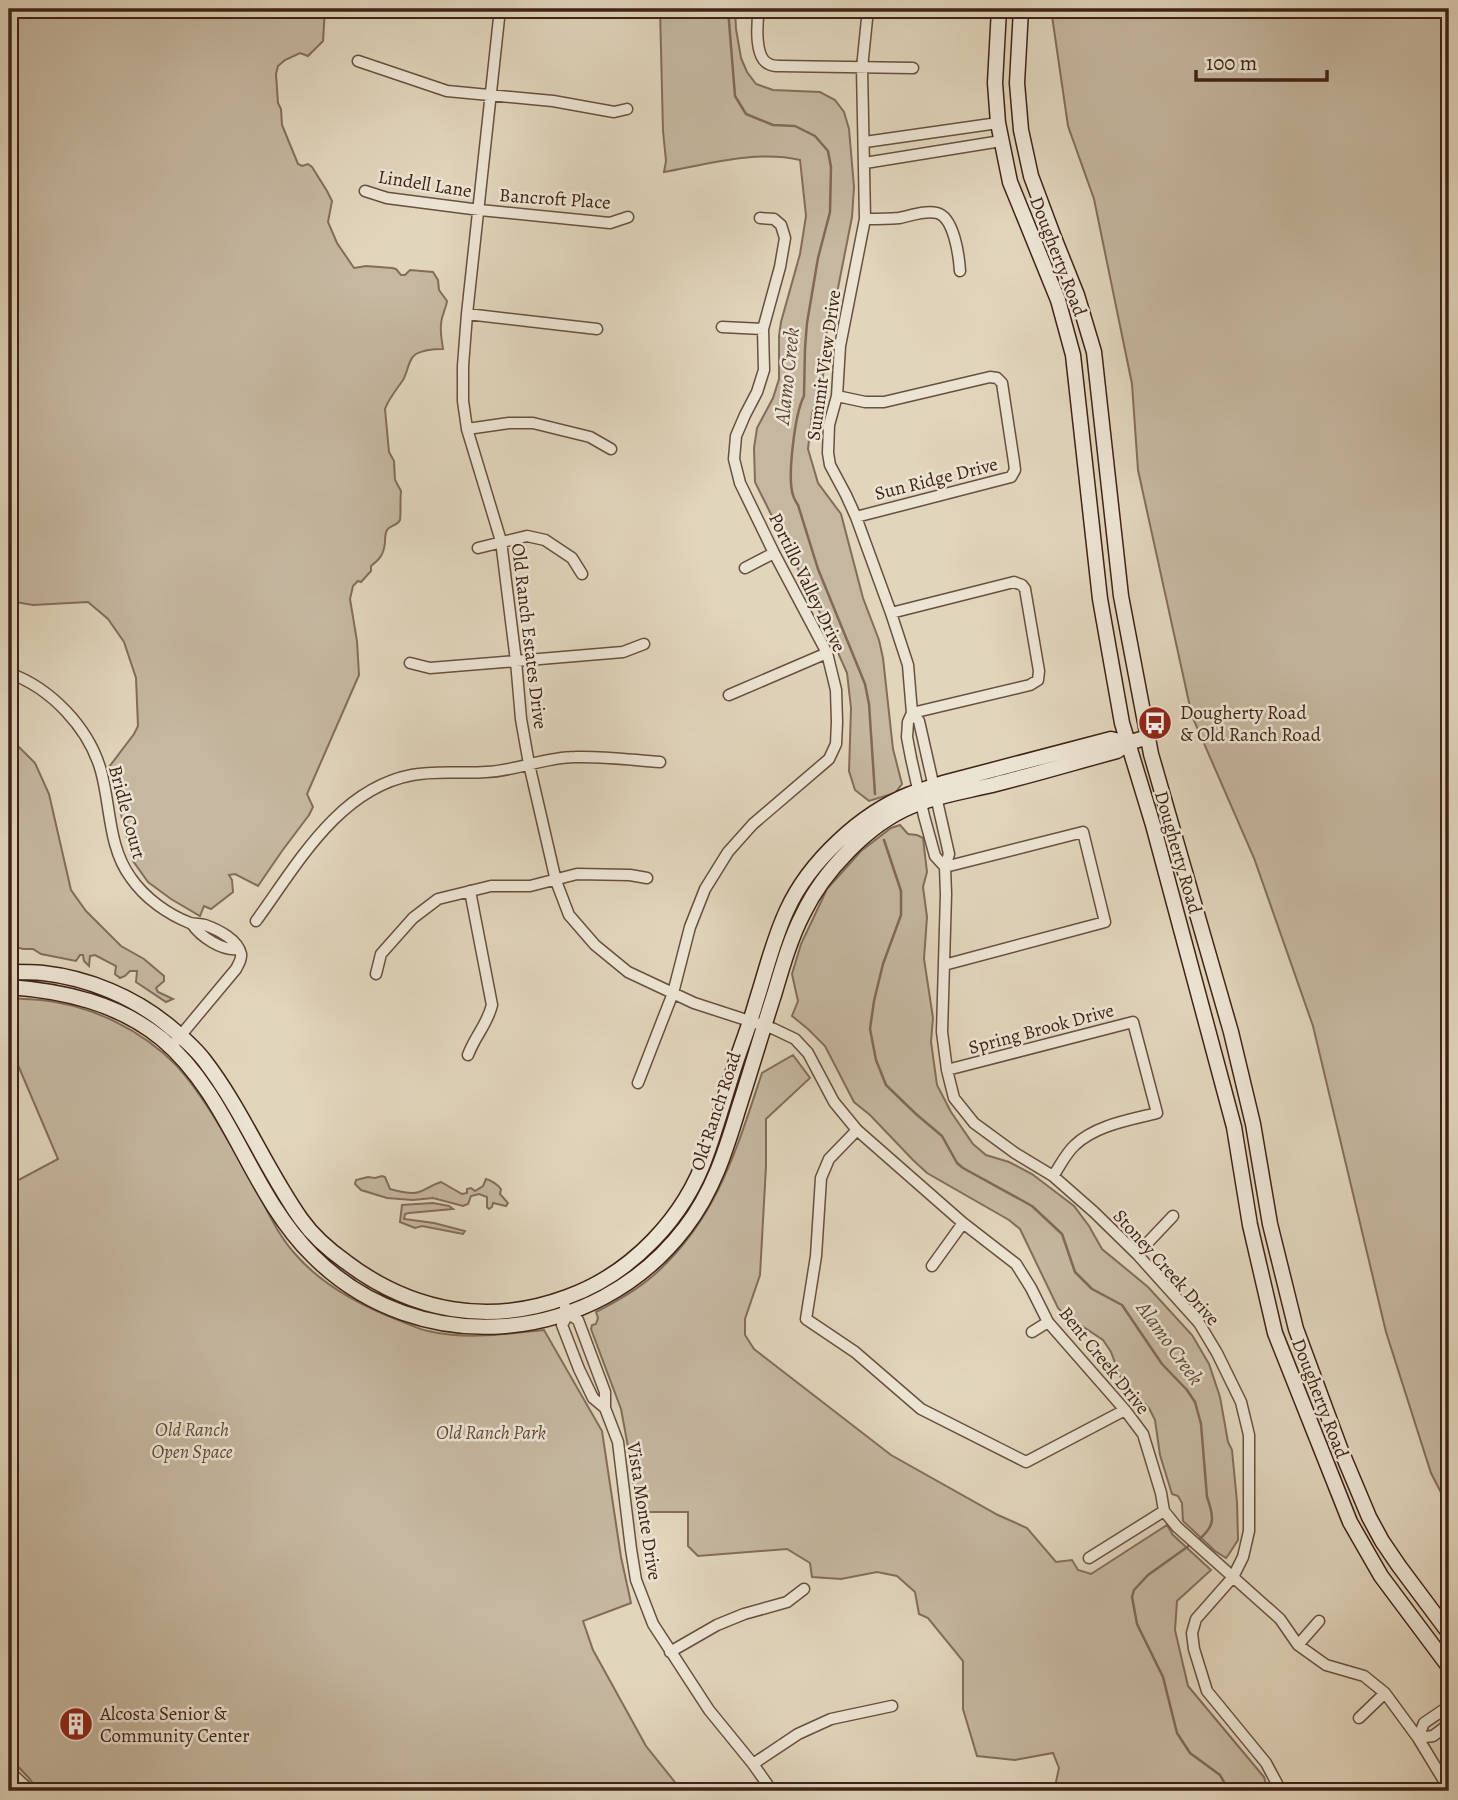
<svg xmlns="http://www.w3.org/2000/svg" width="1458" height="1800" viewBox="0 0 1458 1800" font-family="Alegreya,serif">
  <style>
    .green { fill: #c5b7a0; stroke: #826d5a; stroke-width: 2 }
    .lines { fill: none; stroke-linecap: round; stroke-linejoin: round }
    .stream { stroke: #7f6957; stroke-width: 2.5 }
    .street-casing { stroke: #67503f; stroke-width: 13 }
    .secondary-casing { stroke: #3e2315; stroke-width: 17 }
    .street { stroke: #ece4d3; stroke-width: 10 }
    .secondary { stroke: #ece4d3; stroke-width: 14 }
    .labels { text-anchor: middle; stroke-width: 5; stroke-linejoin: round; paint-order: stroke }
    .street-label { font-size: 19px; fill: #3e2315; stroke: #ece4d3 }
    .poi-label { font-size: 19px; fill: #3e2315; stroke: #ece4d3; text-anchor: start }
    .park-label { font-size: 19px; font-style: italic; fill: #604838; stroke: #ece4d3 }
    .water-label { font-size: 21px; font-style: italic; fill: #5e4636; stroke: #ece4d3 }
  </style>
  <rect width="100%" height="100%" fill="#e1d5bc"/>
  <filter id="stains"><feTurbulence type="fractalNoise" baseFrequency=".00286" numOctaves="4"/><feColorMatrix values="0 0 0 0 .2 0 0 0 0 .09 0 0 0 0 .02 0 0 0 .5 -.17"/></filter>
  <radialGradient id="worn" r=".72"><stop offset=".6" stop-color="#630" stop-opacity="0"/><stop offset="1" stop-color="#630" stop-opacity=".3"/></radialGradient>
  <path class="green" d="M9 9H325L323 41 308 56 300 53 285 60 278 66 276 74 278 103 281 109 282 125 298 164 302 166 308 164 312 167 327 191 332 201 328 222 337 243 354 268 366 266 392 268 396 269 401 275H405L410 270 433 272 438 280 439 290 447 301C446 309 441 316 441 325 440 333 442 341 443 349 436 349 423 350 416 354 408 359 408 372 403 380 397 389 389 398 385 409L389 452 394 461 395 480 401 491C400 499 401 514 400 520 397 526 390 525 387 530 385 534 385 538 385 542 384 554 380 559 371 566V571L361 582 358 581 353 586 350 599 357 641 359 675 307 794 313 807 309 815 282 851 258 886 235 874 229 875 232 880 233 892 211 909 204 906 200 916 171 899 148 882 133 861 109 767 134 734 138 726 136 678 124 642 108 619 88 602 33 605 9 601Z
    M660 9H735L736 29 741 58 747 72 756 84 773 90 820 92 835 100 844 112 849 129 854 187 852 217 838 288 826 336 824 370 821 387 812 414 808 449 818 483 841 514 863 598 879 640 883 658 893 749 902 784 895 793 869 801 855 790 849 771 851 708 847 673 825 623 755 482 754 448 757 428 773 398 779 379V336L781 322 800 254 806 216 800 160C756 150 708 164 664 172L666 161 663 131Z
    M1051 9H1449V1508L1431 1473 1386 1332 1313 1026 1254 858 1192 716 1138 470 1132 384 1094 199 1068 126Z
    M9 737 35 763 49 794 71 890 86 911 121 946 144 959 164 976V981L156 988 158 992 173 999 166 1002 136 982 137 971H130L125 976 120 978 115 974 116 966 95 955 90 956 89 966 84 961 83 955H80L76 961 41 954 33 949H23L16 947 9 949Z
    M900 825 908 834 917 835 923 838 927 872 923 887 927 917 924 959 933 1018 931 1042 937 1085 951 1112 973 1144 986 1155 1009 1162 1032 1174 1074 1206 1089 1226 1102 1249 1148 1287 1192 1335 1209 1364 1220 1397 1228 1442 1232 1450 1237 1502 1238 1540 1229 1554 1226 1558 1215 1551 1183 1521 1182 1503 1178 1496 1172 1494 1160 1455 1155 1420 1149 1408 1129 1389 1120 1376 1111 1352 1103 1340 1064 1314 1058 1308 1020 1229 1009 1220 927 1173 913 1160 870 1115 854 1102 825 1046 808 1029 792 1016 798 1001 792 974 801 944 827 889 861 851 891 828Z
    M9 998C19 999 30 999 41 1000 91 1005 142 1030 177 1066 206 1098 230 1145 252 1182 266 1207 276 1233 296 1255 324 1287 363 1307 403 1322 411 1325 419 1329 428 1331 466 1340 506 1334 544 1330L602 1431 621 1557 631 1603 583 1621 593 1650 646 1746 682 1791H39L28 1777 9 1757V1185L58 1159 9 1044Z
    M793 1055 810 1078 766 1119V1166L760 1275 745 1319V1335L754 1349 891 1455 998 1515 1027 1528 1056 1562 1072 1560 1078 1570 1091 1574 1167 1525 1173 1535 1211 1570 1177 1601 1175 1630 1188 1686 1264 1777 1268 1791H1054L1059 1768 1053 1753 1015 1760 977 1756 963 1709V1661L928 1618 919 1614 915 1592 897 1576 877 1572 841 1579 812 1577 810 1563 787 1549 698 1556 688 1546V1512H637L631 1463 621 1409 591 1329 592 1325 596 1324 598 1318 596 1312C617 1301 637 1290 655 1274 717 1219 737 1148 762 1073Z
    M382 1176 385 1177 390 1189C397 1191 412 1195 419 1192 427 1189 431 1185 441 1182L462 1194 467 1193V1189L471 1188 475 1191 483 1186 486 1179C491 1180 498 1185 501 1189L500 1194 508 1203 506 1206 493 1203 492 1207 489 1209 487 1207V1197L479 1194 471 1196 468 1204 463 1206 433 1198 413 1200 387 1198 361 1190 355 1184 356 1180 368 1177 375 1178Z
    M433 1203 449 1206 453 1209 409 1213 405 1214 404 1219 434 1223 465 1231 463 1234 422 1226 415 1228 400 1222 402 1205Z"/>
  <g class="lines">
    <path class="stream" d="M728 9 735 96 746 114 773 125 795 126 815 136 828 151 831 167 830 212 818 258 807 323 805 348 804 396C795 413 787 477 793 495 794 499 796 502 798 505L818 569 865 684 869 704 875 794
      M884 840 901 891V915L883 964 874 1001 870 1029 876 1060 886 1085 916 1114 942 1136 957 1163 963 1168 1032 1206 1062 1234 1075 1272 1092 1289 1122 1305 1162 1364 1187 1390 1195 1402 1201 1424 1207 1497C1215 1519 1215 1527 1196 1542
      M1190 1545 1148 1575 1134 1590 1132 1597 1137 1624 1163 1677 1177 1733 1190 1753 1220 1775 1229 1791"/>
    <g class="street-casing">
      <path id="street" d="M500 9 467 314 463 366V401L467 429 501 541 516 661 521 719 529 764 556 881 569 915 595 945 628 972 694 1003 774 1029 795 1039 808 1053 834 1102 857 1130 963 1223 1016 1264 1031 1288 1048 1322 1125 1410 1143 1434 1161 1493 1164 1511 1177 1527 1280 1619 1298 1645 1326 1665 1364 1676 1385 1693 1418 1738 1449 1789
        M759 9C757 23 754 58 769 64 772 66 776 66 780 66L913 68
        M868 9 862 68 865 219 840 346 837 396 829 425 828 453 830 465 846 495 856 517 891 613 908 665 912 713 908 722 907 737 911 758 924 816 935 856 945 867
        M358 61 447 91 553 101 614 112 627 109
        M865 142 998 123
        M865 163 1001 141
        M365 191 387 198 480 210 610 223 628 217
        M865 219C876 219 887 219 899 218 910 216 925 210 937 213 954 217 959 256 960 271
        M467 314 597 329
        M722 327 763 329
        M837 396 865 402H884L990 377 997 378 1002 383 1014 462 1015 470 1011 477 856 517
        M467 429 509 423H533L590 437 611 449
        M478 548 527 536 545 540 572 558 582 574
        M745 568 774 553
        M891 613 1014 582 1022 585 1025 589 1039 671 1038 680 1030 685 912 713
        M410 663 430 668 516 661 623 652 644 644
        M9 673C51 688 89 728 101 771 111 807 108 847 131 878 145 898 167 914 190 923 195 924 200 924 205 925 219 930 238 940 241 954 242 959 238 965 236 969L176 1041
        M729 695 827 653
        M912 713 919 721 949 854 945 867 946 894 942 1032 947 1070 954 1098 974 1123 1015 1153 1053 1176 1094 1212 1137 1254 1199 1323 1217 1353 1241 1402 1249 1435V1531L1243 1557 1233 1577 1196 1619 1192 1633 1194 1649 1207 1691 1266 1763 1281 1791
        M256 921C297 865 338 789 412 775 437 770 461 774 486 772 516 771 545 757 575 757 603 756 632 760 660 762
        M192 924C201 937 222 951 238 949
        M944 965 1105 922 1083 832 945 867
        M376 974 381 954 413 918 438 899 491 886H530L577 874 630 875 647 878
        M468 1055C475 1036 487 1025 492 1005L470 891
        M947 1070 1133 1022 1157 1113C1130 1120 1096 1125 1075 1145 1066 1153 1060 1166 1053 1176
        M638 1083 673 993 690 927 705 889 728 852 753 824 829 759 836 744 837 722 836 690 827 653 774 553 740 483 734 459 736 436 745 415 757 392 764 370 763 329 780 267 785 238 781 225 774 219 760 218
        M857 1130 829 1159 821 1178 816 1256 806 1319 855 1352 921 1409 1026 1462 1125 1410
        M1137 1254 1173 1216
        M932 1266 963 1223
        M562 1299 568 1314 578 1320 605 1392V1408L618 1442 631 1549 636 1580 653 1624 709 1710 753 1764 772 1791
        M568 1314 562 1325 579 1369 593 1398 605 1408
        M1032 1332 1048 1322
        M1089 1558 1164 1511
        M1298 1645 1319 1621
        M670 1652 717 1625 744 1614 787 1602 804 1589
        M1359 1718 1385 1693
        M1418 1738 1424 1723 1449 1706
        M1418 1738 1433 1736 1449 1724
        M753 1764 798 1734 831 1719 892 1706
        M9 1771 24 1785 28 1791"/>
    </g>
    <g class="secondary-casing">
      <path id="secondary" d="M999 9 995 83 998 123 1010 182 1058 300 1073 355 1100 599 1122 723 1153 825 1234 1127 1250 1225 1275 1333 1350 1522 1381 1576 1449 1667
        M1021 9 1017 83 1021 130 1031 176 1053 235 1077 295 1094 352 1121 596 1151 754 1231 1032 1253 1124 1270 1224 1296 1329 1340 1448 1369 1517 1382 1541 1399 1566 1449 1633
        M9 972C20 972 32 972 43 973 88 978 134 997 169 1026 181 1036 194 1047 204 1060 242 1109 265 1168 301 1219 313 1236 329 1250 346 1262 412 1312 489 1326 567 1297 631 1274 685 1218 707 1153 717 1125 725 1096 734 1068 741 1046 750 1024 756 1002 766 971 773 940 787 910 809 862 860 814 910 794 921 790 932 787 943 783L1111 739 1128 743
        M9 987C64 991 118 1003 162 1039 231 1097 249 1193 313 1256 419 1362 595 1346 685 1228 713 1192 726 1150 739 1107 751 1070 762 1032 774 995 782 968 790 939 803 914 823 872 868 824 912 806 939 795 968 791 996 784 1036 774 1076 762 1117 751L1128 743 1148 737"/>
    </g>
    <use href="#street" class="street"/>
    <use href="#secondary" class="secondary"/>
  </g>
  <defs>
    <g id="bus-disc" transform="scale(1.75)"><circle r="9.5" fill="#8f2418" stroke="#ece4d3"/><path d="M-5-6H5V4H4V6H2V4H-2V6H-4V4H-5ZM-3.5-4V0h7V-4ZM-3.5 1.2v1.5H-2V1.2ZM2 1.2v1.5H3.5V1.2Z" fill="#fff"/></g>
    <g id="building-disc" transform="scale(1.75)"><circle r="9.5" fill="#8f2418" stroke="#ece4d3"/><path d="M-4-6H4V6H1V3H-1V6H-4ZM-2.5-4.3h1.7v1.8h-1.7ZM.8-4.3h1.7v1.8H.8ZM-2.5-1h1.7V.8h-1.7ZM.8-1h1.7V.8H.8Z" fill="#fff"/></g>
  </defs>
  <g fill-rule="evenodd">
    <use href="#bus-disc" x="1155" y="723"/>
    <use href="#building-disc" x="76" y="1724"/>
  </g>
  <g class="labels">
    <g class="street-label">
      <text transform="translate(425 183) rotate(9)" y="7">Lindell Lane</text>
      <text transform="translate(555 198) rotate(4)" y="7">Bancroft Place</text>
      <text transform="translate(1059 256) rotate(69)" y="7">Dougherty Road</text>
      <text transform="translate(823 365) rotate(-82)" y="7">Summit View Drive</text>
      <text transform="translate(936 478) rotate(-14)" y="7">Sun Ridge Drive</text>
      <text transform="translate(808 582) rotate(64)" y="7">Portillo Valley Drive</text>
      <text transform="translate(530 636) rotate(83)" y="7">Old Ranch Estates Drive</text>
      <text transform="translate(128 812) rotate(75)" y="7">Bridle Court</text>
      <text transform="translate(1179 852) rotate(74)" y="7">Dougherty Road</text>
      <text transform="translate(1041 1028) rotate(-15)" y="7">Spring Brook Drive</text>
      <text transform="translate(715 1111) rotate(-72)" y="7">Old Ranch Road</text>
      <text transform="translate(1167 1267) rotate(48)" y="7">Stoney Creek Drive</text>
      <text transform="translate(1105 1360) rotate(51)" y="7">Bent Creek Drive</text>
      <text transform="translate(1321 1398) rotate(69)" y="7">Dougherty Road</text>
      <text transform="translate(645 1511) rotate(81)" y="7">Vista Monte Drive</text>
    </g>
    <g class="poi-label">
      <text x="1180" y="719">Dougherty Road<tspan x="1180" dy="22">&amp; Old Ranch Road</tspan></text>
      <text x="100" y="1720">Alcosta Senior &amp;<tspan x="100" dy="22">Community Center</tspan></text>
    </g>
    <g class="park-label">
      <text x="192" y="1436">Old Ranch<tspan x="192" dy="22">Open Space</tspan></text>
      <text x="491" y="1439">Old Ranch Park</text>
    </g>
    <g class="water-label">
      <text transform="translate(787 376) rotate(-84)" y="7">Alamo Creek</text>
      <text transform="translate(1170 1343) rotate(54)" y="7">Alamo Creek</text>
    </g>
  </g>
  <rect width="1458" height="1800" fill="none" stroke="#e1d5bc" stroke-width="35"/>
  <rect x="10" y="10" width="1437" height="1779" fill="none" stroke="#3e2315" stroke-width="3.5"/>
  <rect x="18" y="18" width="1423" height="1765" fill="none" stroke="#3e2315" stroke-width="2"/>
  <path d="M1196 70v10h131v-10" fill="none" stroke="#3e2315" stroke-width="3.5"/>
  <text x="1206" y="70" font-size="21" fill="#3e2315" stroke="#ece4d3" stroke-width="5" paint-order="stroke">100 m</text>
  <rect width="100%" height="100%" filter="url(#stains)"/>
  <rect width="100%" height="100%" fill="url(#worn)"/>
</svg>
